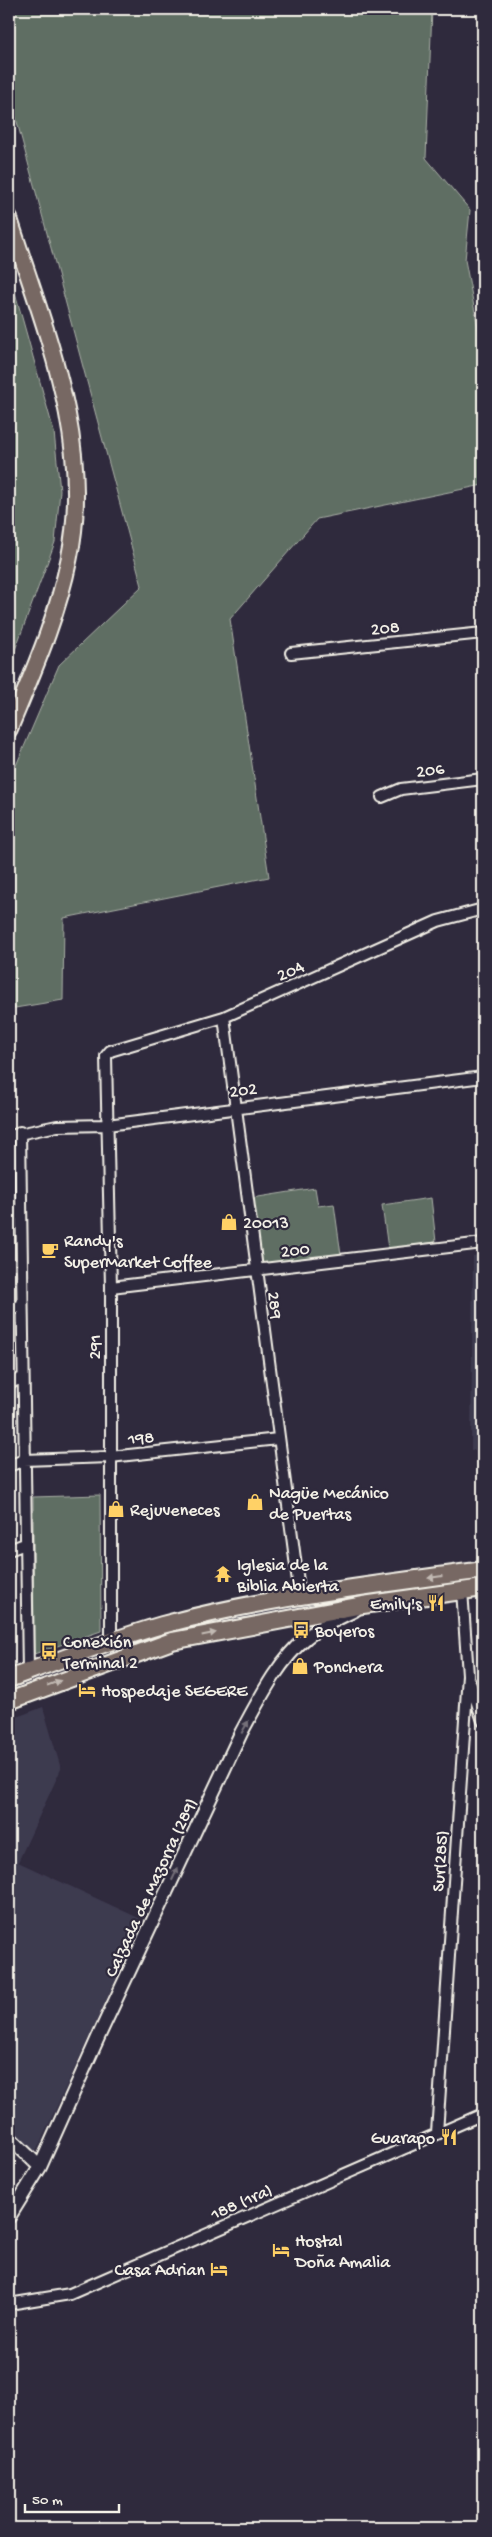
<svg xmlns="http://www.w3.org/2000/svg" width="492" height="2537" viewBox="0 0 492 2537" font-family="'Gochi Hand',sans-serif">
  <style>
    .built { fill: #3e3a50 }
    .green { fill: #5f6e64; stroke: #aab0a6 }
    .lines { fill: none; stroke-linecap: round; stroke-linejoin: round }
    .minor-casing { stroke: #f4f1e8; stroke-width: 14 }
    .tertiary-casing { stroke: #f4f1e8; stroke-width: 16 }
    .primary-casing { stroke: #f4f1e8; stroke-width: 19 }
    .trunk-casing { stroke: #f4f1e8; stroke-width: 20 }
    .minor { stroke: #2f2a3d; stroke-width: 10 }
    .tertiary { stroke: #2f2a3d; stroke-width: 12 }
    .primary { stroke: #776864; stroke-width: 15 }
    .trunk { stroke: #776864; stroke-width: 16 }
    .oneway { fill: #c2bab3 }
    .oneway2 { fill: #747079 }
    .labels { text-anchor: middle; stroke-width: 4.5; stroke-linejoin: round; paint-order: stroke }
    .street-label { font-size: 18px; fill: #f4f1e8; stroke: #2f2a3d }
    .poi-label { font-size: 18px; fill: #f4f1e8; stroke: #2f2a3d; text-anchor: start }
  </style>
  <rect width="100%" height="100%" fill="#2f2a3d"/>
  <filter id="ink" filterUnits="userSpaceOnUse"><feTurbulence type="fractalNoise" baseFrequency=".02" numOctaves="2"/><feDisplacementMap in="SourceGraphic" scale="10" xChannelSelector="R" yChannelSelector="G"/><feConvolveMatrix kernelMatrix="1 2 1 2 8 2 1 2 1" color-interpolation-filters="sRGB"/></filter>
  <g filter="url(#ink)">
    <path class="built" d="M483 1254V1450H471L473 1256Z
      M11 1556 14 1659 9 1661V1557Z
      M43 1707 61 1769 18 1862 143 1920 35 2154 9 2128V1720Z"/>
    <path class="green" d="M9 9H432L426 158 470 210 465 260 483 354V485L317 519 230 619 269 877 64 918 63 1000 9 1009V782L59 665 142 586 9 92Z
      M9 271 54 432 60 491 55 542 9 666Z
      M315 1188 318 1206 334 1204 341 1255 261 1265 252 1198Z
      M431 1198 436 1242 388 1249 382 1205Z
      M100 1495 101 1631 34 1654 33 1497Z"/>
    <g class="lines">
      <g class="minor-casing">
        <path id="minor" d="M291 653 483 633
          M382 797 401 789 483 779
          M224 1017 300 1597
          M20 1132 28 1672
          M9 1136 57 1126 107 1125 483 1077
          M9 1216 21 1212
          M111 1287 483 1243
          M9 1310 22 1305
          M9 1383 23 1378
          M9 1466 24 1460 110 1457 278 1439
          M9 1550 25 1544
          M111 1642V1287L106 1056 110 1051 224 1017 438 921 483 909
          M470 1682 483 1721
          M437 2133 468 1675 462 1590
          M9 2304 70 2294 483 2114"/>
      </g>
      <g class="tertiary-casing">
        <path id="tertiary" d="M9 2137 40 2167
          M9 2217 40 2167 101 2031 241 1733C259 1700 278 1661 307 1637 321 1626 339 1618 355 1610"/>
      </g>
      <g class="primary-casing">
        <path id="primary" d="M9 217C43 326 94 442 69 559 57 619 32 674 9 730"/>
      </g>
      <g class="trunk-casing">
        <path id="trunk" d="M9 1679C59 1660 110 1640 162 1625 267 1597 376 1585 483 1570
          M9 1701 172 1641 363 1605 483 1588"/>
      </g>
      <use href="#minor" class="minor"/>
      <use href="#tertiary" class="tertiary"/>
      <use href="#primary" class="primary"/>
      <use href="#trunk" class="trunk"/>
    </g>
    <defs><path id="oneway-solid" d="M-6-.8H1V-3.2L6.5 0L1 3.2V.8H-6Z" transform="scale(1.25)"/></defs>
    <g class="oneway">
      <use href="#oneway-solid" transform="translate(435 1577) rotate(172)"/>
      <use href="#oneway-solid" transform="translate(209 1634) rotate(-11)"/>
      <use href="#oneway-solid" transform="translate(54 1683) rotate(-21)"/>
    </g>
    <g class="oneway2">
      <use href="#oneway-solid" transform="translate(245 1727) rotate(-61)"/>
      <use href="#oneway-solid" transform="translate(175 1874) rotate(-65)"/>
    </g>
  </g>
  <defs>
    <g id="shop-bare" transform="scale(1.35)"><path d="M-5-2.5h2.3a2.7 3.5 0 0 1 5.4 0H5L5.5 6h-11ZM-1.5-2.5h3a1.5 2.3 0 0 0-3 0Z" fill="#ffd166" stroke="#2f2a3d" stroke-width="2.5" paint-order="stroke"/></g>
    <g id="cafe-bare" transform="scale(1.35)"><path d="M-5.5-4.5H6V0H3Q3 3.5 0 3.5H-2.5Q-5.5 3.5-5.5 0ZM3-3.2v2h1.7v-2ZM-6 4.5H4V6H-6Z" fill="#ffd166" stroke="#2f2a3d" stroke-width="2.5" paint-order="stroke"/></g>
    <g id="temple-bare" transform="scale(1.35)"><path d="M0-6L5-2H3V0L6.5 2.5H4V6H1.5V3h-3V6H-4V2.5H-6.5L-3 0V-2H-5Z" fill="#ffd166" stroke="#2f2a3d" stroke-width="2.5" paint-order="stroke"/></g>
    <g id="restaurant-bare" transform="scale(1.35)"><path d="M-5-6h1v4h1v-4h1v4h1v-4h1v5L-1.5 .5V6h-2V.5L-5-1ZM5-6V6H3V1.5H1.5Q1.5-4 5-6Z" fill="#ffd166" stroke="#2f2a3d" stroke-width="2.5" paint-order="stroke"/></g>
    <g id="bus-bare" transform="scale(1.35)"><path d="M-5-6H5V4H4V6H2V4H-2V6H-4V4H-5ZM-3.5-4V0h7V-4ZM-3.5 1.2v1.5H-2V1.2ZM2 1.2v1.5H3.5V1.2Z" fill="#ffd166" stroke="#2f2a3d" stroke-width="2.5" paint-order="stroke"/></g>
    <g id="hotel-bare" transform="scale(1.35)"><path d="M-6-4.5h1.5V1H6V5H4.5V3h-9V5H-6ZM-4 0a1.8 1.8 0 1 1 3.6 0ZM.5 0V-2.5h3Q6-2.5 6 0Z" fill="#ffd166" stroke="#2f2a3d" stroke-width="2.5" paint-order="stroke"/></g>
  </defs>
  <g fill-rule="evenodd">
    <use href="#shop-bare" x="229" y="1222"/>
    <use href="#cafe-bare" x="50" y="1250"/>
    <use href="#shop-bare" x="255" y="1502"/>
    <use href="#shop-bare" x="116" y="1509"/>
    <use href="#temple-bare" x="223" y="1574"/>
    <use href="#restaurant-bare" x="436" y="1603"/>
    <use href="#bus-bare" x="301" y="1630"/>
    <use href="#bus-bare" x="49" y="1651"/>
    <use href="#shop-bare" x="300" y="1666"/>
    <use href="#hotel-bare" x="87" y="1690"/>
    <use href="#restaurant-bare" x="449" y="2137"/>
    <use href="#hotel-bare" x="281" y="2250"/>
    <use href="#hotel-bare" x="219" y="2269"/>
  </g>
  <g class="labels">
    <g class="street-label">
      <text transform="translate(385 627) rotate(-6)" y="6">208</text>
      <text transform="translate(430 769) rotate(-7)" y="6">206</text>
      <text transform="translate(290 970) rotate(-24)" y="6">204</text>
      <text transform="translate(243 1089) rotate(-7)" y="6">202</text>
      <text transform="translate(295 1249) rotate(-7)" y="6">200</text>
      <text transform="translate(276 1305) rotate(82)" y="6">289</text>
      <text transform="translate(94 1347) rotate(-90)" y="6">291</text>
      <text transform="translate(141 1437) rotate(-6)" y="6">198</text>
      <text transform="translate(439 1861) rotate(-86)" y="6">Sur(285)</text>
      <text transform="translate(150 1887) rotate(-65)" y="6">Calzada de Mazorra (289)</text>
      <text transform="translate(241 2201) rotate(-24)" y="6">188 (1ra)</text>
    </g>
    <g class="poi-label">
      <text x="243" y="1228">20013</text>
      <text x="64" y="1246">Randy's<tspan x="64" dy="21">SuperMarket Coffee</tspan></text>
      <text x="269" y="1498">Nagüe Mecánico<tspan x="269" dy="21">de Puertas</tspan></text>
      <text x="130" y="1515">Rejuveneces</text>
      <text x="237" y="1570">Iglesia de la<tspan x="237" dy="21">Biblia Abierta</tspan></text>
      <text x="422" y="1609" text-anchor="end">Emily's</text>
      <text x="315" y="1636">Boyeros</text>
      <text x="63" y="1647">Conexión<tspan x="63" dy="21">Terminal 2</tspan></text>
      <text x="314" y="1672">Ponchera</text>
      <text x="101" y="1696">Hospedaje SEGERE</text>
      <text x="435" y="2143" text-anchor="end">Guarapo</text>
      <text x="295" y="2246">Hostal<tspan x="295" dy="21">Doña Amalia</tspan></text>
      <text x="205" y="2275" text-anchor="end">Casa Adrian</text>
    </g>
  </g>
  <rect width="492" height="2537" fill="none" stroke="#2f2a3d" stroke-width="30"/>
  <rect x="15" y="15" width="462" height="2507" fill="none" stroke="#f4f1e8" stroke-width="2" filter="url(#ink)"/>
  <path d="M25 2504v8h94v-8" fill="none" stroke="#f4f1e8" stroke-width="2.5"/>
  <text x="32" y="2504" font-size="15" fill="#f4f1e8" stroke="#2f2a3d" stroke-width="4" paint-order="stroke">50 m</text>
</svg>
